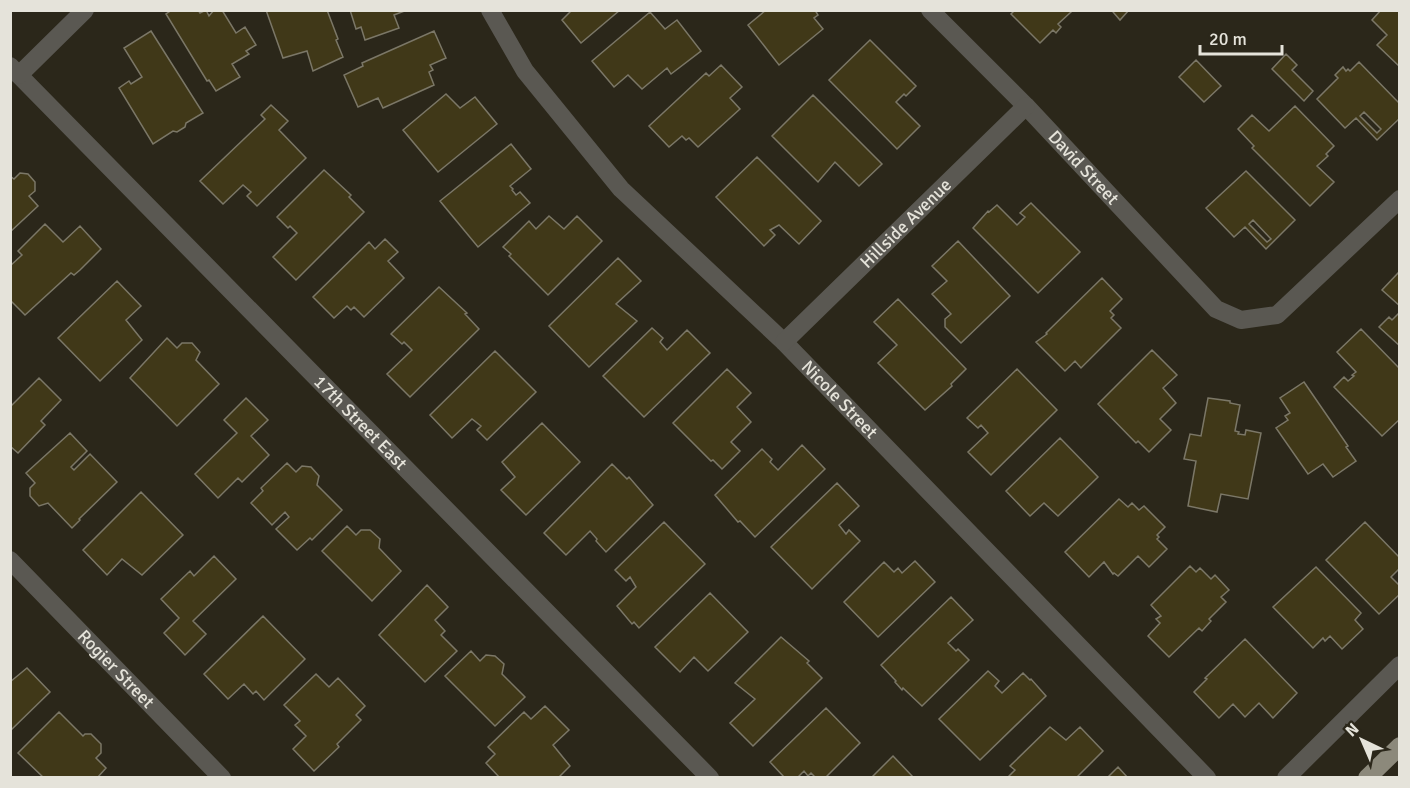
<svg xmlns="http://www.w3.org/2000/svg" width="1410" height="788" viewBox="0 0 1410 788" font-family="Signika,sans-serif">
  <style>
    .building { fill: #403818; stroke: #7b7767; stroke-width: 1.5; fill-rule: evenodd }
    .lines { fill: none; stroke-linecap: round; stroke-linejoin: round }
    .minor { stroke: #5a5852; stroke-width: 18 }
    .major { stroke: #8c897b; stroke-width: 18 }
    .labels { text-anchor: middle; stroke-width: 4.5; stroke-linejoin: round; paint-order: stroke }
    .street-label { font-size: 18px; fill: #e5e3da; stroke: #2b271a }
  </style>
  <rect width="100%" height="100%" fill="#2b271a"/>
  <path class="building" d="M172 10H198L200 13 206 10 209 16 214 10H222L236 33 245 27 256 45 246 51 249 54 232 64 240 77 216 91 209 80 207 81 166 14Z
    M266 10H327L338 39 336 40 343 57 313 71 307 51 283 58Z
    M350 10H407L394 15 399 28 365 40 361 27 356 29Z
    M572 10H620L581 43 562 20Z
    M766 10H815L818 15 814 18 823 29 779 65 748 25Z
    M1015 10H1069L1071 12 1058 24 1061 27 1056 33 1053 30 1040 43 1011 14Z
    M1114 10H1129L1120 20 1113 12Z
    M1381 10H1400V67L1377 45 1387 35 1372 20Z
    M650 12 665 29 677 20 701 51 671 74 667 68 642 89 628 75 614 87 592 61Z
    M151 31 203 113 186 123 185 127 177 132 173 131 153 144 119 88 129 81 131 84 142 77 124 48Z
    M434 31 446 58 430 65 433 70 429 72 434 85 383 108 378 98 358 107 344 75 363 66 362 63Z
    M870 40 916 86 906 96 904 94 896 102 920 126 897 149 829 80Z
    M1286 54 1297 65 1292 70 1313 91 1304 101 1272 69Z
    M1196 60 1221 86 1204 102 1179 77Z
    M1359 62 1400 104V118L1377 140 1356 118 1345 128 1317 99 1338 78 1335 75 1343 67 1346 71 1348 69 1350 71ZM1364 112 1381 129 1377 133 1360 116Z
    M721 65 742 87 730 98 740 109 698 147 689 138 686 140 682 136 669 147 649 126 706 73 709 76Z
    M446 94 460 108 475 97 497 124 438 172 403 130Z
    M813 95 882 164 859 186 835 162 818 182 772 136Z
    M271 105 288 121 279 130 306 158 257 206 247 196 251 192 243 185 223 204 200 181 265 119 261 115Z
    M1295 106 1334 146 1326 154 1328 156 1317 166 1334 182 1310 206 1252 148 1254 146 1238 129 1252 115 1269 131Z
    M511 144 531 169 510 186 513 189 512 190 516 195 520 192 530 203 478 247 440 201Z
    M757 157 821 221 799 244 779 225 770 230 775 235 764 246 716 197Z
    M324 170 351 195 349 197 364 212 296 280 273 257 297 233 290 226 288 228 277 217Z
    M1246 171 1295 220 1266 249 1245 227 1234 237 1206 208ZM1253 220 1271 239 1267 242 1249 224Z
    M20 173 28 174 35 182V191L29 196 38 206 10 232V176L14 179Z
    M1031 203 1080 252 1038 293 973 228 988 211 989 212 997 205 1017 225 1025 217 1020 213Z
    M549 216 564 229 577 216 602 241 548 295 509 256 511 254 503 247 529 221 536 229Z
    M45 224 63 242 80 226 101 249 80 270 74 275 71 273 25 315 10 300V266L22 255 18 251Z
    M385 239 398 252 388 261 404 278 364 317 354 307 351 310 347 306 334 318 313 297 369 242 375 249Z
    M958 241 1010 296 961 343 945 327V319L951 314 932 294 947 281 932 266Z
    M618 258 641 281 616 304 637 321 589 367 549 326Z
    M1400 271V306L1382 290Z
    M1102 278 1122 299 1110 311 1114 315 1111 318 1121 328 1081 368 1075 361 1065 371 1036 342 1047 334 1046 333Z
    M117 281 141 306 126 320 142 340 100 381 58 338Z
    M439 287 467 313 465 314 479 329 410 397 387 374 412 350 404 342 402 344 391 334Z
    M898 299 966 369 951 384 952 386 925 410 878 363 897 345 874 322Z
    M1400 312V346L1379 327 1389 317 1392 320Z
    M652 328 663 338 660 342 667 350 687 330 710 353 644 417 603 376Z
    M1361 329 1400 369V419L1382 436 1334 387 1344 377 1348 381 1354 376 1352 375 1356 372 1337 352Z
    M167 338 177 348 182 343H192L200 352 196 360 219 384 177 426 130 378Z
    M1152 350 1177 375 1163 388 1176 403 1160 419 1171 430 1149 452 1138 441 1136 443 1098 404Z
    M495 351 536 392 487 440 477 430 481 426 472 419 452 438 430 415Z
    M727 369 751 393 737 407 751 422 731 442 740 451 722 469 713 460 711 461 673 423Z
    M1017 369 1057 410 991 475 968 452 988 433 981 425 978 428 967 418Z
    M39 378 61 400 41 421 45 425 18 453 10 446V407Z
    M1304 382 1348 446 1346 447 1356 461 1333 477 1323 464 1308 474 1276 428 1288 420 1285 416 1290 413 1280 398Z
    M246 398 268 420 251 436 269 455 242 482 238 478 218 498 195 474 237 433 224 420Z
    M1208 398 1230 401V403L1240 405 1235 431 1239 432 1238 434 1245 435 1246 430 1261 433 1248 499 1221 494 1217 512 1188 506 1196 461 1184 459 1190 434 1201 436Z
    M542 423 580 462 526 515 501 490 515 477 502 462Z
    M70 433 87 451 71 467 74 470 90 454 117 482 79 519 80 520 72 528 48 503 39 506 30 496V488L35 483 26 473Z
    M1060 438 1098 477 1058 516 1044 503 1030 516 1006 491Z
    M802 445 825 469 755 537 740 521 738 522 715 495 762 449 772 459 770 462 778 470Z
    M287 463 296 472 302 466 311 467 319 476 317 485 342 510 312 540 310 538 297 550 276 529 289 517 285 512 272 525 251 503 263 491 261 488Z
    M612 464 627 479 629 477 653 505 606 552 596 541 597 539 590 531 566 555 544 533Z
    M837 483 859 506 839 525 846 534 849 530 860 541 812 589 771 547Z
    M141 492 183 535 142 575 122 559 107 575 83 550Z
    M1119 499 1128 507 1132 503 1139 510 1144 506 1165 527 1157 535 1159 537 1157 539 1167 549 1149 567 1138 556 1118 576 1114 573 1113 574 1104 562 1089 577 1065 552Z
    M664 522 705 564 639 628 634 622 632 624 617 606 636 587 630 577 626 581 615 570Z
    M1365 522 1400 558V568L1391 577 1400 586V594L1379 614 1326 560Z
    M347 526 356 535 361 530H370L380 539 379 548 401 571 372 601 322 551Z
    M214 556 236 579 193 621 206 634 185 655 164 633 179 618 161 599 190 571 194 576Z
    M915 561 935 582 878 637 844 602 884 562 894 572 898 568 902 573Z
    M1190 566 1196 572 1200 568 1211 579 1215 575 1229 590 1221 597 1226 602 1209 619 1211 621 1202 631 1199 628 1169 657 1148 636 1160 623 1156 619 1161 616 1151 605Z
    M1316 567 1361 613 1355 620 1363 629 1342 649 1330 636 1325 641 1323 638 1313 648 1273 607Z
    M427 585 448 607 435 620 445 631 441 635 457 651 425 682 379 635Z
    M710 593 748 632 708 671 694 657 680 672 655 647Z
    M951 597 973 620 948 643 956 651 958 649 969 660 922 706 903 688 902 690 895 682 896 681 881 665Z
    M263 616 305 659 264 700 256 691 253 694 244 684 228 699 204 674Z
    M781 637 809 661 807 663 822 678 753 746 730 723 755 699 735 683Z
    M1245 639 1297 693 1273 718 1259 703 1245 717 1233 704 1219 718 1194 692 1207 679 1205 678Z
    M471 651 480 661 486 655 495 656 504 664 502 674 525 697 495 726 445 676Z
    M27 668 50 692 10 731V682Z
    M988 671 999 681 995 686 1002 693 1023 673 1030 680 1031 679 1046 696 980 760 939 719Z
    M316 674 329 687 338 678 365 706 356 715 361 720 337 744 339 747 314 771 293 749 306 736 295 725 300 721 284 705Z
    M545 706 569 730 553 745 570 766 558 778H500L486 763 495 754 488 747 524 712 531 719Z
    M826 708 860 743 825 778H816L811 773 808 776 804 771 797 778H785L770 762Z
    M59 712 83 736 85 734H91L101 744V753L96 758 106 768 97 778H44L18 753Z
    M1050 727 1066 740 1080 727 1103 751 1076 778H1007L1015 770 1010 766Z
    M893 756 914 778H871Z
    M1118 767 1128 778H1107Z"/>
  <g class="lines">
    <g class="minor">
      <path id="s1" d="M490 10 525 71 621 189 784 342 1207 778"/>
      <path id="s2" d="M930 10 1026 106 1216 309 1241 320 1277 315 1400 199"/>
      <path id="s3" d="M10 66 710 778"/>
      <path d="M19 75 85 10"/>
      <path id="s4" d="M784 342 1026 106"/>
      <path id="s5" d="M10 560 222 778"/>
      <path d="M1286 778 1400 665"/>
    </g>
    <path class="major" d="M1367 778 1400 746"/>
  </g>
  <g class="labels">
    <g class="street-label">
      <text dy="6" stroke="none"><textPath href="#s2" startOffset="220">David Street</textPath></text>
      <text dy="6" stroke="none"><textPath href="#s4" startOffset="170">Hillside Avenue</textPath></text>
      <text dy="6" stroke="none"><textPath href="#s1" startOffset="526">Nicole Street</textPath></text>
      <text dy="6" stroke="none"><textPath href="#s3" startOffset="500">17th Street East</textPath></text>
      <text dy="6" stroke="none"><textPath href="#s5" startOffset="152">Rogier Street</textPath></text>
    </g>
  </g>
  <rect width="1410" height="788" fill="none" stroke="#e5e3da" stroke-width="24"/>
  <g transform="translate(1362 740) rotate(316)" stroke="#2b271a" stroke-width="4.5" paint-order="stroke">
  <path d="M0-4.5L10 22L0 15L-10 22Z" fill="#e5e3da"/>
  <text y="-9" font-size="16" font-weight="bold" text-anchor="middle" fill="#e5e3da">N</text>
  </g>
  <path d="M1200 45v9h82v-9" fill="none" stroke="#e5e3da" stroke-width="3"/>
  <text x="1209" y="45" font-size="18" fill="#e5e3da" stroke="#2b271a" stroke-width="4.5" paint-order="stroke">20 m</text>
</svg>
